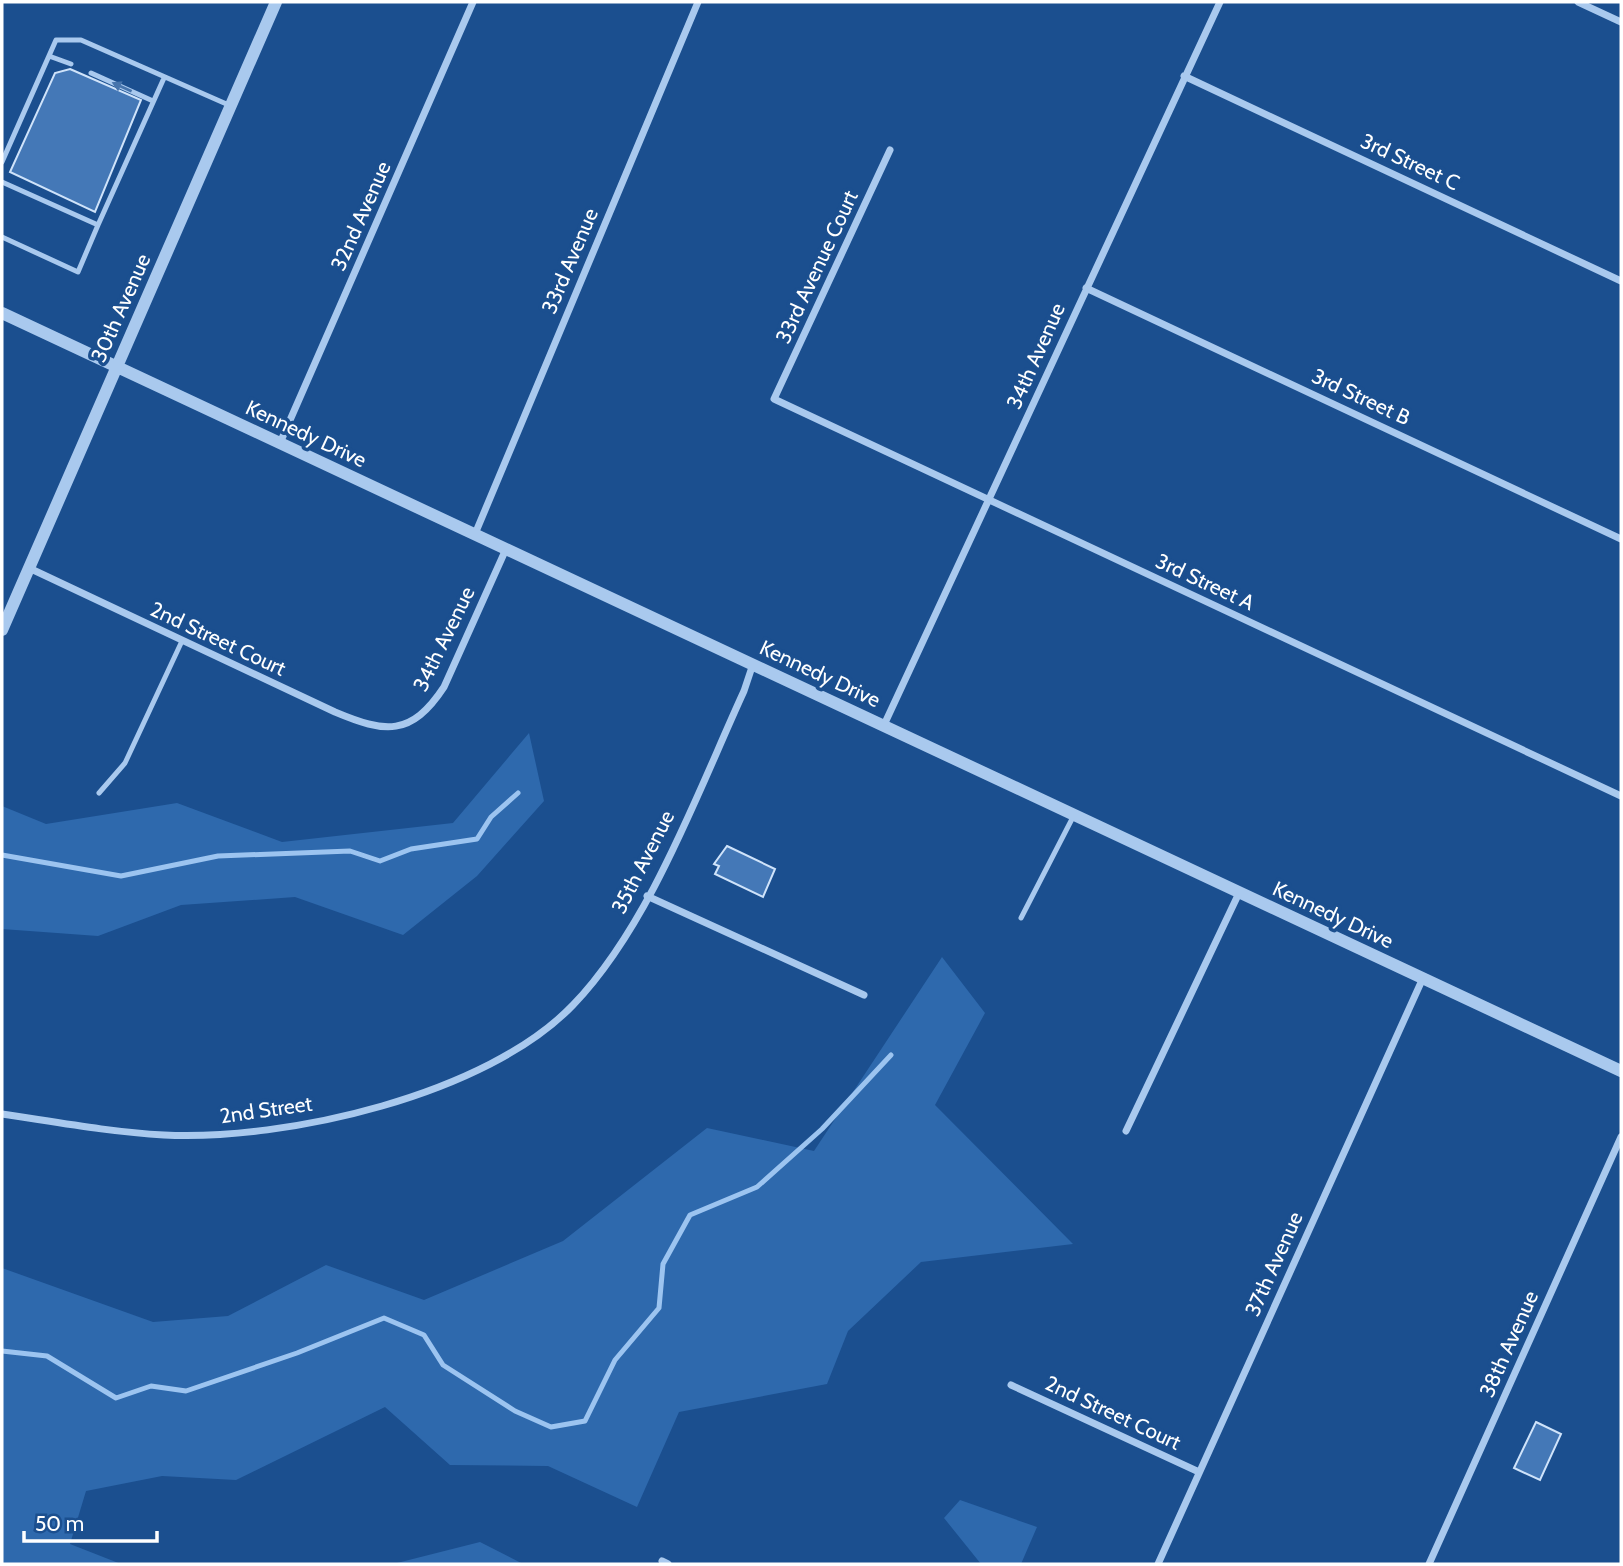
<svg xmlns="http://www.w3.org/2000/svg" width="1623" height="1566" viewBox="0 0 1623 1566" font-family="Cabin,sans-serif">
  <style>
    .green { fill: #2e69ad }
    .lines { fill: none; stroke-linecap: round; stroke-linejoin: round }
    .stream { stroke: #9cc4f0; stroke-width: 5 }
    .building { fill: #4478b7; stroke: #cfe3fa; stroke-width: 2 }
    .service { stroke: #a9c9ee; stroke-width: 5 }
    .minor { stroke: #a9c9ee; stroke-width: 7 }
    .tertiary { stroke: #a9c9ee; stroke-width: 12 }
    .oneway { fill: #4674ac }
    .labels { text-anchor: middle; stroke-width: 7; stroke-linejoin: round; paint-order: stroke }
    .street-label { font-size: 21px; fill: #fff; stroke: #1b4f8f }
  </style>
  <rect width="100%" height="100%" fill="#1b4f8f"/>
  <path class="green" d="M529 733 544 801 477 876 403 935 295 897 181 905 98 936 2 929V806L46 824 177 803 282 842 453 823Z
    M942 957 985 1013 935 1105 1073 1244 921 1262 848 1331 827 1384 679 1412 637 1507 548 1466 450 1465 385 1407 236 1480 162 1476 86 1491 70 1544 121 1564H2V1268L153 1322 228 1316 326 1265 424 1300 563 1241 707 1128 814 1151Z
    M960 1500 1037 1527 1021 1564H981L944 1518Z
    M480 1542 523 1564H393Z"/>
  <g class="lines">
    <path class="stream" d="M2 855 121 876 218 856 350 851 380 861 411 849 477 839 491 817 518 793
      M2 1351 47 1356 116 1398 151 1386 186 1391 297 1353 384 1318 424 1335 443 1365 515 1411 551 1427 585 1421 615 1360 659 1308 663 1264 690 1215 757 1187 822 1129 891 1055"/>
  </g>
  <path class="building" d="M70 69 141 100 95 212 10 172 55 73Z
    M727 846 775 869 763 897 715 874 719 866 714 864Z
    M1536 1422 1561 1434 1540 1480 1514 1468Z"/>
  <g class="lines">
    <path class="service" d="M49 56 71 64
      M91 73 153 101
      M2 162 56 40H81L231 106
      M2 182 98 225 78 272 2 237
      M98 225 164 78
      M99 793 125 763 182 641
      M1021 918 1073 817"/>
    <path class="minor" d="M1578 2 1621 22
      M1184 76 1621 281
      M890 150 774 399 1621 796
      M1086 288 1621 539
      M280 443 473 2
      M475 534 698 2
      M29 568 335 712C385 733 411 737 444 687L506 549
      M884 725 1220 2
      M647 896 864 995
      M2 1114C56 1122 110 1132 164 1135 286 1141 487 1095 573 1005 650 925 698 791 744 691L753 664
      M1126 1131 1239 893
      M1011 1385 1199 1472
      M662 1561 668 1564
      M1158 1564 1423 978
      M1429 1564 1621 1137"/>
    <path class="tertiary" d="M2 313 1621 1071
      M2 630 276 2"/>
  </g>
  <defs><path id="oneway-solid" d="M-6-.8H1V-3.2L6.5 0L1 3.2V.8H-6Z" transform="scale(1.75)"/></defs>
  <use class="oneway" href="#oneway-solid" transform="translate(122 87) rotate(-156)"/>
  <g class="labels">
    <g class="street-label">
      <text transform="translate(1410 162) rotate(25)" y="7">3rd Street C</text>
      <text transform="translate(361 216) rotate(-66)" y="7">32nd Avenue</text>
      <text transform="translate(570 261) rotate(-67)" y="7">33rd Avenue</text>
      <text transform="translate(817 267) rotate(-65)" y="7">33rd Avenue Court</text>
      <text transform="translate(121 308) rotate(-66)" y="7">30th Avenue</text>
      <text transform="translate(1036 356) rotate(-66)" y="7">34th Avenue</text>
      <text transform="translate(1361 397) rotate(25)" y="7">3rd Street B</text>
      <text transform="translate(306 434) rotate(25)" y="7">Kennedy Drive</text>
      <text transform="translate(1205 582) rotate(25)" y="7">3rd Street A</text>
      <text transform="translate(218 639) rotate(25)" y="7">2nd Street Court</text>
      <text transform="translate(444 639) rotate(-64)" y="7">34th Avenue</text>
      <text transform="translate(820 674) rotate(25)" y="7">Kennedy Drive</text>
      <text transform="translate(643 862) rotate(-63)" y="7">35th Avenue</text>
      <text transform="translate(1333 915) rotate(25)" y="7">Kennedy Drive</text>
      <text transform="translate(266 1110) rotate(-8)" y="7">2nd Street</text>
      <text transform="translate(1274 1264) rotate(-66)" y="7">37th Avenue</text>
      <text transform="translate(1509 1344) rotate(-66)" y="7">38th Avenue</text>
      <text transform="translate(1113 1413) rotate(25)" y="7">2nd Street Court</text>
    </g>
  </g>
  <rect width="1623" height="1566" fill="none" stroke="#ffffff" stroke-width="7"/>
  <path d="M24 1531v10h133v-10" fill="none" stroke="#ffffff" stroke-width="3.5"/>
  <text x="35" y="1531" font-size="21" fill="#ffffff" stroke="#1b4f8f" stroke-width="5" paint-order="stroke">50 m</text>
</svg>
